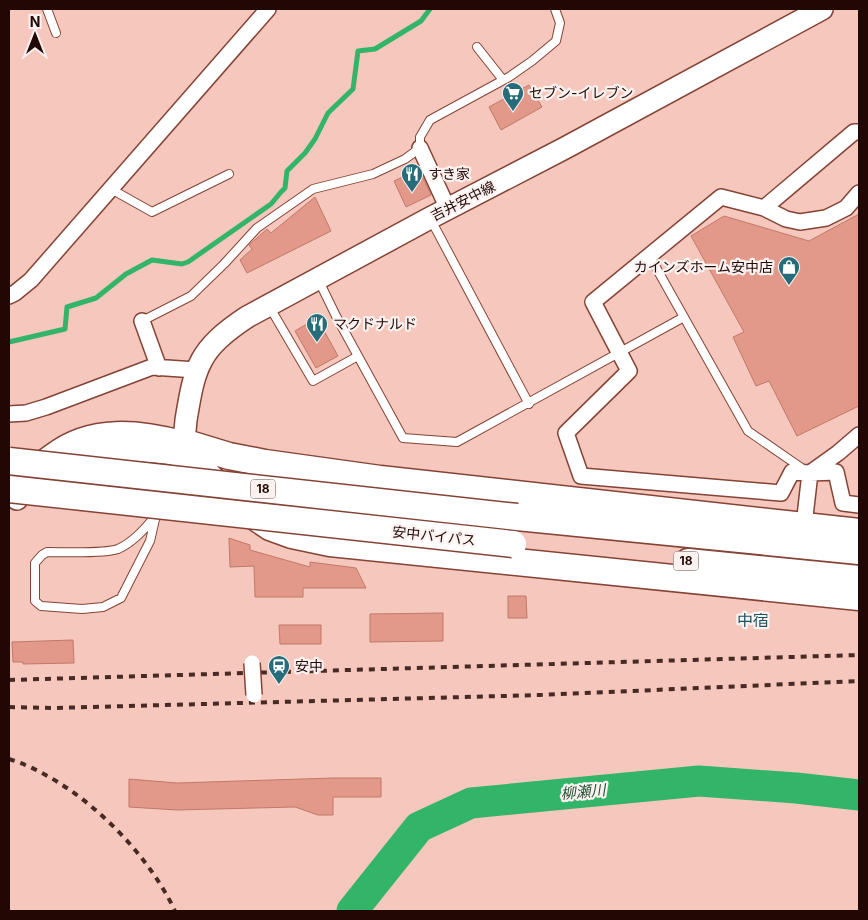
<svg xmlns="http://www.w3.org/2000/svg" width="868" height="920" viewBox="0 0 868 920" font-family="Inter,'Noto Sans JP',sans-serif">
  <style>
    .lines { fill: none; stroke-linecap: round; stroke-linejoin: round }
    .stream { stroke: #33b569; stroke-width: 5 }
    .river { stroke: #33b569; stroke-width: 31 }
    .building { fill: #e39989; stroke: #c07969 }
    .lane-casing { stroke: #844335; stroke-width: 10 }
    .street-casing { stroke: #844335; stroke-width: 18 }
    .secondary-casing { stroke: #844335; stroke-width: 24 }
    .highway-casing { stroke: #844335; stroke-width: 29 }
    .lane { stroke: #fff; stroke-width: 8 }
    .street { stroke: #fff; stroke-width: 15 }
    .secondary { stroke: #fff; stroke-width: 21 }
    .highway { stroke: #fff; stroke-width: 26 }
    .rail { stroke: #472a24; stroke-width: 4; stroke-dasharray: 6 6; stroke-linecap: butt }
    .street-bridge-casing { stroke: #844335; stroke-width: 18; stroke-linecap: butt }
    .highway-bridge-casing { stroke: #844335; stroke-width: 29; stroke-linecap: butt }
    .street-bridge { stroke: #fff; stroke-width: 15 }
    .highway-bridge { stroke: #fff; stroke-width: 26 }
    .labels { text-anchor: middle; stroke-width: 4.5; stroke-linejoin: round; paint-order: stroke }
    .shield { fill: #faf2f0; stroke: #634e4b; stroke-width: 1 }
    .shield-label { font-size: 12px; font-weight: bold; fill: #220804 }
    .poi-label { font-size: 14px; fill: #220804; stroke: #faf2f0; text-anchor: start }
    .street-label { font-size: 14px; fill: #220804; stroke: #faf2f0 }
    .water-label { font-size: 15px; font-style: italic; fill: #225233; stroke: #faf2f0 }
    .quarter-label { font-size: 16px; fill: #1b535e; stroke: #faf2f0 }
  </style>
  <rect width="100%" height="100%" fill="#f6c7bc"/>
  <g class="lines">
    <path class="stream" d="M9 342 65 329 67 307 96 298 126 274 152 260 182 264 188 262 271 204 281 192 285 188 287 171 305 153 315 139 328 113 353 89 358 51 375 49 421 21 430 9"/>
    <path class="river" d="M352 911 419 827 471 803 699 781 796 788 859 795"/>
  </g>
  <path class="building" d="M529 85 542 107 501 130 489 107Z
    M419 169 431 195 406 207 394 181Z
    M315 197 331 231 247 273 240 260 252 249 249 245 267 229 271 233Z
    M859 214V406L797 436 769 381 756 386 733 337 744 332 691 236 724 216 809 241Z
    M317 318 338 356 316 368 295 331Z
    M229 538 250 545V550L310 567V562L356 568 366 588H303V597H255L254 566 230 567Z
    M508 596H526L527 618H508Z
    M443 613V641L370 642V614Z
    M279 625H321V644H280Z
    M73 640 74 663 23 664V662H13L12 642Z
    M333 778H381V797H333V815H318L295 807 177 810 129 807V779L177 783Z"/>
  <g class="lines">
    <g class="lane-casing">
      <path id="lane" d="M47 9 56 33
        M477 47 503 80
        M111 189 152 212 229 174
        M431 220 529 404
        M649 255 748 431 806 471
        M318 279 336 316 403 438 457 442 684 317
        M269 306 313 381 358 356
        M142 321 191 296 224 264 257 228 313 189 373 174 405 159 420 148V137L430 120 509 77 532 61 556 41 560 23 555 9
        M156 515 150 541 121 598 103 607 82 609 41 606 35 601V563L42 555 47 552C64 552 104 554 118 549 134 542 146 528 156 515Z"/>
    </g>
    <g class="street-casing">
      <path id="street" d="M420 148 448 209
        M859 193 846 208 826 218 800 222 786 219 764 208 721 197 593 302 629 371 566 433 581 476 781 493 792 472 810 473 836 472 843 503 859 505
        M764 208 854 132H859
        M9 296 15 293 31 280 268 9
        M142 321 159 368
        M9 414 26 413 46 407 152 367 196 370
        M804 525 810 473 838 453 859 435"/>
    </g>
    <g class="secondary-casing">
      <path id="secondary" d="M179 458C184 447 185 432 186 420 195 365 199 349 247 317L430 218 565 148 822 9
        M59 466C69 462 81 456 92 454 121 448 151 451 181 455
        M17 499C21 492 24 485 28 478 34 469 44 460 53 454 91 425 139 430 183 442"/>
    </g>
    <g class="highway-casing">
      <path id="highway" d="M183 442 229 456 265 463 380 479 859 532
        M181 455 204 472 245 510 270 527 292 535 330 543 859 597
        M517 517 859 551
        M688 562 859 579"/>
    </g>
    <use href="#lane" class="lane"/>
    <use href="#street" class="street"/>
    <use href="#secondary" class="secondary"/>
    <use href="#highway" class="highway"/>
    <path class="rail" d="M9 680 859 655
      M9 707 54 708 540 695 859 681
      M9 759C76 780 146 849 175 911"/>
    <g class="street-bridge-casing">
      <path id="street-bridge" d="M252 663 254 695"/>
    </g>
    <g class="highway-bridge-casing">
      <path id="highway-bridge" d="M9 461 517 517
        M9 489 513 544"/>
    </g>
    <use href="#street-bridge" class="street-bridge"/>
    <use href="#highway-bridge" class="highway-bridge"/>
  </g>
  <defs>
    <g id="supermarket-pin" transform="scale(1.125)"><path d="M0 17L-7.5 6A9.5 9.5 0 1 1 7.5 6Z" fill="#266c7a" stroke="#faf2f0"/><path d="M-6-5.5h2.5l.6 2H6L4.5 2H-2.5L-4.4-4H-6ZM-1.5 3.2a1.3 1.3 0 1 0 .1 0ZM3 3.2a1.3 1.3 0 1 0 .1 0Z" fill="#fff"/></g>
    <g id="restaurant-pin" transform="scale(1.125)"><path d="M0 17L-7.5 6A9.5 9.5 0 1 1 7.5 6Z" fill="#266c7a" stroke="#faf2f0"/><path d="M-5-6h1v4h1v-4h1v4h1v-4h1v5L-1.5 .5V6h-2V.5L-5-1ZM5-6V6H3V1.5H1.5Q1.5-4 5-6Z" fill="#fff"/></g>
    <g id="shop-pin" transform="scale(1.125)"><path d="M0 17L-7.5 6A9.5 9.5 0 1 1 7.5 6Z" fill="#266c7a" stroke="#faf2f0"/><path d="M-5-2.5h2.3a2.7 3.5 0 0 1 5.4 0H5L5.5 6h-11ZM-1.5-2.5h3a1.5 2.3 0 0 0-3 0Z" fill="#fff"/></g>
    <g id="station-pin" transform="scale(1.125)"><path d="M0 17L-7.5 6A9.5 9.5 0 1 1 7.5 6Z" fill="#266c7a" stroke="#faf2f0"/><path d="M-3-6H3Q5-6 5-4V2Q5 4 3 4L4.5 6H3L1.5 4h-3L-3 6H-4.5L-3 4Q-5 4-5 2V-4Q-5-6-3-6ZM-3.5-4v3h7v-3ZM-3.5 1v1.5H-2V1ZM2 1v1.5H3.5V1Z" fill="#fff"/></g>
  </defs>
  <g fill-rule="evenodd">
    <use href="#supermarket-pin" x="513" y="93"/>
    <use href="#restaurant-pin" x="412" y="174"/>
    <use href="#shop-pin" x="789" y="267"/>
    <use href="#restaurant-pin" x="317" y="324"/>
    <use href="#station-pin" x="279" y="666"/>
  </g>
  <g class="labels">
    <g class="shield">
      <rect x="250.5" y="479.5" width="25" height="19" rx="4"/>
      <rect x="673.5" y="551.5" width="25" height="19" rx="4"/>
    </g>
    <g class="shield-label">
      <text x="263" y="493">18</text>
      <text x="686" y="565">18</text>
    </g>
    <g class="poi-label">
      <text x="529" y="98">セブン-イレブン</text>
      <text x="428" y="179">すき家</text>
      <text x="773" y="272" text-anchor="end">カインズホーム安中店</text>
      <text x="333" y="329">マクドナルド</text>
      <text x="295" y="671">安中</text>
    </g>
    <g class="street-label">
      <text transform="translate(463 201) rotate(-27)" y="5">吉井安中線</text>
      <text transform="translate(434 536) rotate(6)" y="5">安中バイパス</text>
    </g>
    <g class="water-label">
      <text transform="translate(583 792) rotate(-5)" y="5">柳瀬川</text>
    </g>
    <g class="quarter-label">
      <text x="753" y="626">中宿</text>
    </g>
  </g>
  <rect width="868" height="920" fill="none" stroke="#220804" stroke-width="20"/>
  <g transform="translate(35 35)" stroke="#faf2f0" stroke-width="4" paint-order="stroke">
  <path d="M0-4L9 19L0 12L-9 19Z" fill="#220804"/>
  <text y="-8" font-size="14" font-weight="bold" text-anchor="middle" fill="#220804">N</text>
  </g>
</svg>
